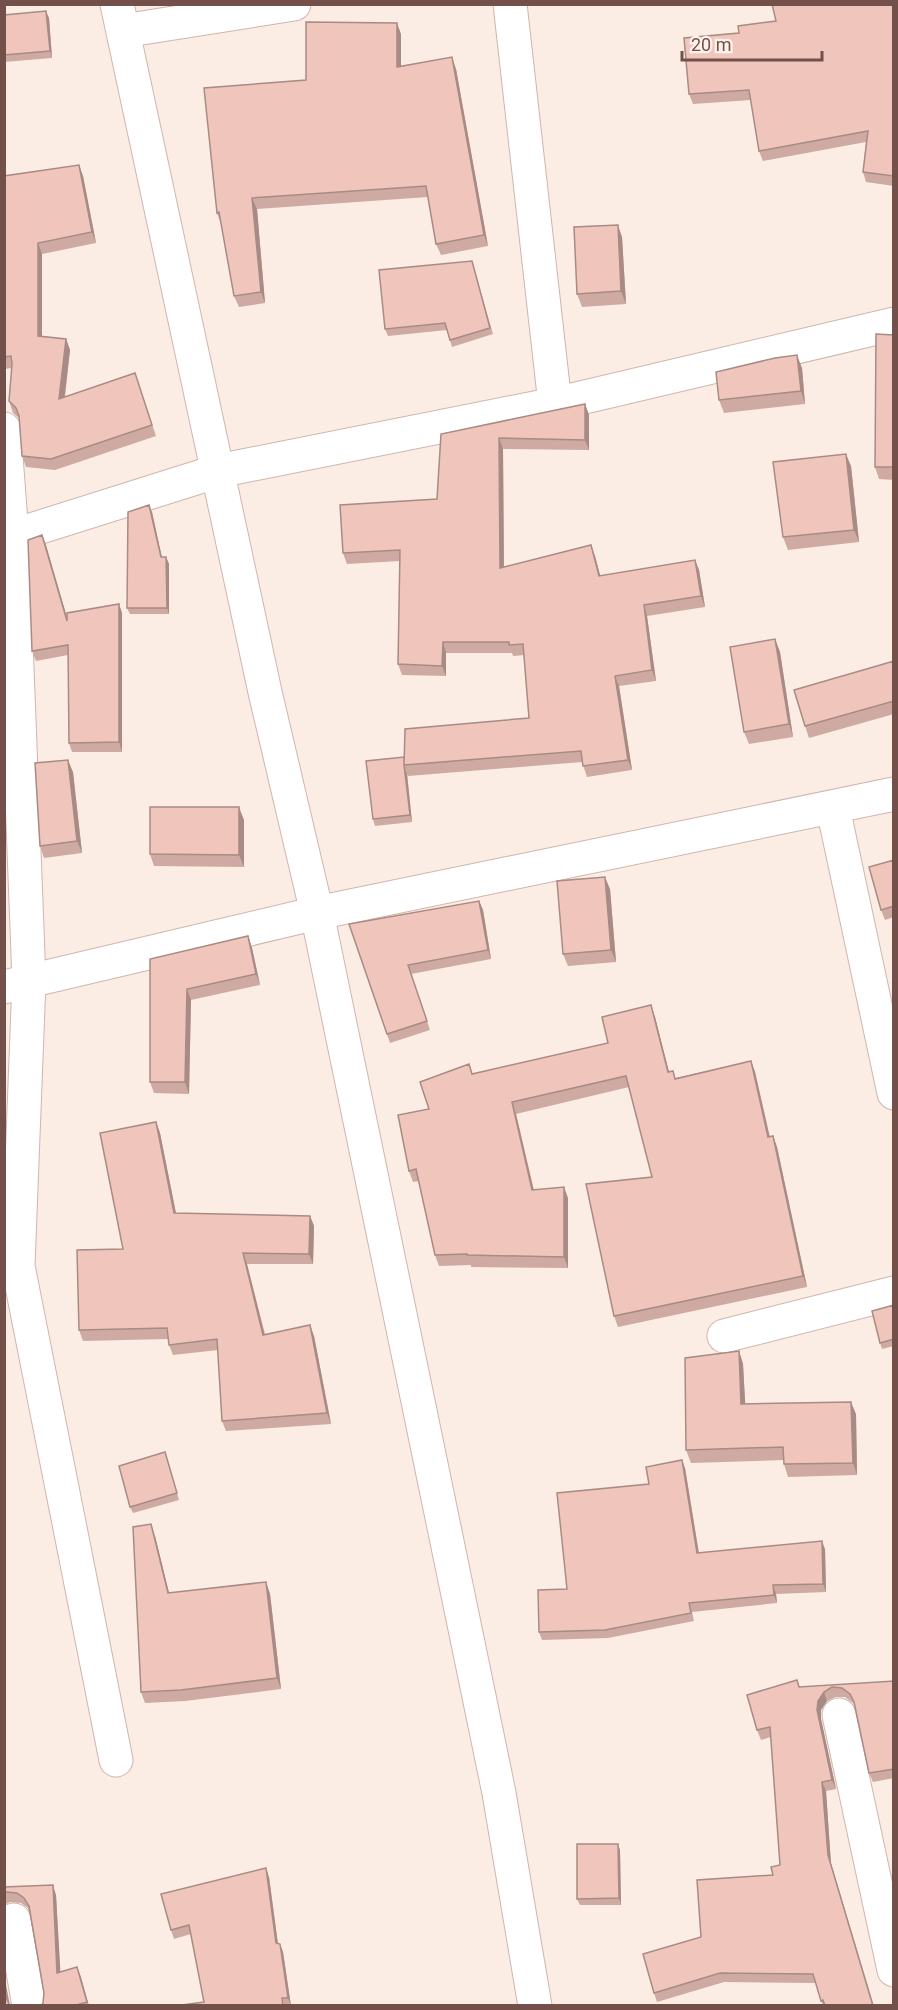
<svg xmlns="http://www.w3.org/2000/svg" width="898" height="2010" viewBox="0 0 898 2010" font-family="Roboto,sans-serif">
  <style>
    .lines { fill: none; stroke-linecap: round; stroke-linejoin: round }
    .minor-casing { stroke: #cfb5ad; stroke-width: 35 }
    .minor { stroke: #fff; stroke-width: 33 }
    .wall { fill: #ceaaa2 }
    .shaded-wall { fill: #a88b84 }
    .building { fill: #f0c6bc; stroke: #a88b84; stroke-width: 1.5 }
  </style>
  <rect width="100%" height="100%" fill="#fcede4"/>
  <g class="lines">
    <g class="minor-casing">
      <path id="minor" d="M117 4 265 692 317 913 499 1793 535 2006
        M510 4 555 404
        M123 31 294 4
        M4 429 12 536 29 981 18 1266 116 1760
        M4 537 12 536 218 471 555 404 894 324
        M833 808 894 1093
        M4 987 317 913 894 794
        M724 1336 894 1293
        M839 1715 894 1970
        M14 1920 29 2006"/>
    </g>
    <use href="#minor" class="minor"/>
  </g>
  <path class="wall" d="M894 4V186L866 182 863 172 866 142 763 161 759 151 751 100 693 104 689 94 739 33Z
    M4 15 49 18 52 58 4 62Z
    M401 34V67L456 69 488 246 441 255 436 244 428 197 257 209 265 303 239 307 234 296 221 224 217 213 306 80Z
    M4 176H83L96 243 42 254V336L66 339 70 350 65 397 135 373 156 436 55 470 26 467 22 456 19 418 13 413 9 401 12 368 4 369Z
    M622 237 626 304 582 307 577 294Z
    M472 261 493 334 452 347 447 330 388 336 385 329Z
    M894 335V480L879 479 875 467Z
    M802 368 805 404 724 413 719 400Z
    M585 404 589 415V450L503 449 504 567 595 556 600 576 695 560 699 570 705 607 647 616 656 681 619 686 632 770 587 777 582 762 408 776 407 774 412 822 375 826 373 819 404 757 529 718 524 655 513 656 512 653H446V676L402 675 398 664 400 561 347 564 343 553 437 499 441 434Z
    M851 466 859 542 788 550 783 537Z
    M152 512 162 557H166L169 564V614H130L127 608Z
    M42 535 67 619 119 604 122 613V752H72L69 743 68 655 36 661 32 651Z
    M775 639 780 652 793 737 749 744 744 732Z
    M894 661V714L809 738 805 726Z
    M73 772 82 853 44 858 40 846Z
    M244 820V867L154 866 150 854Z
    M894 860V917L885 920 881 910Z
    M610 889 616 962 568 966 563 954Z
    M479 901 483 910 491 959 411 974 430 1030 390 1043 349 924Z
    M248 936 252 948 260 985 191 1000 189 1094 154 1093 150 1082V959Z
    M655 1017 669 1072 675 1078 751 1061 755 1072 770 1137 773 1136 777 1147 807 1287 618 1327 614 1316 652 1177 629 1087 516 1114 534 1190 568 1198V1268L471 1267V1265L439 1266 435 1255 419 1181 413 1182 409 1171 472 1074 608 1043Z
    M156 1122 160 1133 176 1213 310 1216 314 1226 313 1264H247L265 1334 314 1336 331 1424 226 1431 222 1421 218 1350 173 1355 169 1345 168 1339 83 1341 79 1330 123 1249Z
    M894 1305V1346L882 1349 880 1343Z
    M739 1351 743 1364 745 1404 856 1414 857 1475 788 1477 784 1464V1460L691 1463 686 1450Z
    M165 1452 179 1500 133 1513 130 1507Z
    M685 1468 699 1553 825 1549 826 1592 776 1594 777 1603 692 1612 694 1621 608 1638 542 1640 539 1632 567 1589 649 1484Z
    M155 1536 169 1593 266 1582 270 1594 281 1689 185 1701 145 1703 141 1692Z
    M894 1681V1778L873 1782 869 1773 855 1706 853 1703 845 1697H836L827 1701 821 1710V1719L836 1789 826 1791 831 1864 874 2006H823L816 1983 724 1982 657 2002 654 1993 701 1937 773 1875 780 1865 771 1737 761 1740 757 1730 800 1687Z
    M620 1850 621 1905H580L577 1899Z
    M269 1877 278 1944 283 1952 291 2006H174L204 2002 191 1934 174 1939 171 1930Z
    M4 1887 56 1895 60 1972 77 1967 89 2006H41L43 2003 44 1993 29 1911 28 1908 21 1903 10 1902 4 1905Z"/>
  <path class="shaded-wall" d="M46 11 49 18 52 58 50 51Z
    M397 23 401 34V79L397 67Z
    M452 57 456 69 488 246 484 235Z
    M79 165 83 176 96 243 92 232Z
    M252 198 257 209 265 303 261 292Z
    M618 225 622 237 626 304 621 291Z
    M38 243 42 254V347L38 336Z
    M66 339 70 350 63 410 59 399Z
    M797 355 802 368 805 404 801 391Z
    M585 404 589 415V450L585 440Z
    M499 438 503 449 504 579 500 568Z
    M846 454 851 466 859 542 854 530Z
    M149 505 152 512 163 564 161 557Z
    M42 535 46 545 71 631 67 621Z
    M591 545 595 556 603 586 599 576Z
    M166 557 169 564V614L167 608Z
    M695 560 699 570 705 607 701 596Z
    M119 604 122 613V752L119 742Z
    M644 605 647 616 656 681 652 670Z
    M775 639 780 652 793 737 789 724Z
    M443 642 446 653V676L442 666Z
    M615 676 619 686 632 770 628 760Z
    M68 760 73 772 82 853 77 841Z
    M405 768 407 774 412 822 410 815Z
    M239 807 244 820V867L239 855Z
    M605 877 610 889 616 962 611 950Z
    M479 901 483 910 491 959 488 950Z
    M248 936 252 948 260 985 256 974Z
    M187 989 191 1000 189 1094 185 1082Z
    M651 1005 655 1017 672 1084 668 1072Z
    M751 1061 755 1072 772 1148 768 1137Z
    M512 1102 516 1114 536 1201 532 1190Z
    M156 1122 160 1133 178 1224 174 1213Z
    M773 1136 777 1147 807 1287 803 1276Z
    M564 1187 568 1198V1268L564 1257Z
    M310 1216 314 1226 313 1264 309 1254Z
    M243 1253 247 1264 267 1345 263 1335Z
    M310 1325 314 1336 331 1424 327 1413Z
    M739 1351 743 1364 746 1417 741 1404Z
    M851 1402 856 1414 857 1475 853 1463Z
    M682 1460 685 1468 700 1561 697 1553Z
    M151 1524 155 1536 172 1605 168 1593Z
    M822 1541 825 1549 826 1592 823 1584Z
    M266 1582 270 1594 281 1689 277 1678Z
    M773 1585 776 1594 777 1603 774 1595Z
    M824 1692 827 1701 821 1710V1719L836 1789 832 1780 817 1710 818 1701Z
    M822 1782 826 1791 831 1864 874 2006 828 1855Z
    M618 1844 620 1850 621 1905 619 1898Z
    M266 1868 269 1877 279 1952 276 1943Z
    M53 1885 56 1895 61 1982 57 1973Z
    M280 1944 283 1952 291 2006 288 1998Z
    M77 1967 81 1977 89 2006 87 2002Z
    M4 1974 10 2006 7 2000 4 1985Z"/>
  <path class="building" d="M772 4H894V176L863 172 868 131 759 151 749 90 689 94 684 38 739 33 738 26 776 21Z
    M46 11 50 51 4 55V15Z
    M306 22 397 23V67L452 57 484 235 436 244 426 186 252 198 261 292 234 296 219 212 217 213 204 88 306 80Z
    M79 165 92 232 38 243V336L66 339 59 399 135 373 152 425 51 459 22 456 19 416 16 408 9 401 12 364 11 356 4 357V176Z
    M618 225 621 291 577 294 574 227Z
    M472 261 490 328 450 340 445 323 385 329 379 270Z
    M876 334 894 335V467H875Z
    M797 355 801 391 719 400 716 372 775 358Z
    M585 404V440L499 438 500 568 591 545 599 576 695 560 701 596 644 605 652 670 615 676 628 760 583 766 581 751 404 765 405 729 529 718 523 644 509 645V642H443L442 666 398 664 400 550 343 553 340 505 437 499 441 434Z
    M846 454 854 530 783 537 773 462Z
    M149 505 161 557H166L167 608H127L128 512Z
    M42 535 67 621V613L119 604V742L69 743 68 645 32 651 28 540Z
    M775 639 789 724 744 732 730 647Z
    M894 661V701L805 726 794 690Z
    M404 757V765L410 815 373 819 366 761Z
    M68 760 77 841 40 846 35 763Z
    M150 807H239V855L150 854Z
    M894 860V906L881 910 869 867Z
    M605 877 611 950 563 954 557 881Z
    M479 901 488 950 408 965 427 1021 387 1034 349 924Z
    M248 936 256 974 187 989 185 1082H150V959Z
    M651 1005 668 1072 673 1071 675 1079 751 1061 768 1137 773 1136 803 1276 614 1316 586 1184 652 1177 626 1076 512 1102 532 1190 564 1187V1257L467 1255V1254L435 1255 416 1169 409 1171 398 1115 429 1109 420 1082 469 1064 472 1074 608 1043 602 1017Z
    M156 1122 174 1213 310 1216 309 1254 243 1253 263 1335 310 1325 327 1413 222 1421 217 1339 169 1345 167 1328 79 1330 77 1250 123 1249 100 1133Z
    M894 1305V1339L880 1343 872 1311Z
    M739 1351 741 1404 851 1402 853 1463 784 1464 783 1447 686 1450 685 1358Z
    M165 1452 177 1493 130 1507 119 1466Z
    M682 1460 697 1553 822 1541 823 1584 773 1585 774 1595 689 1603 691 1613 605 1630 539 1632 538 1590 567 1589 557 1493 649 1484 646 1467Z
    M151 1524 168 1593 266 1582 277 1678 181 1690 141 1692 133 1527Z
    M797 1680 799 1687 894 1681V1769L869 1773 854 1702 850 1694 842 1688 832 1687 824 1692 818 1701 817 1710 832 1780 822 1782 828 1855 873 2006H825L823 2000 821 2001 813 1974 720 1973 654 1993 643 1954 701 1937 697 1880 773 1875 771 1867 780 1865 770 1727 757 1730 747 1695Z
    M577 1844H618L619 1898 577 1899Z
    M266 1868 276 1943 280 1944 288 1998H282L283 2006H174L204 2002 189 1925 171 1930 161 1894Z
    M53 1885 57 1973 77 1967 87 2002 73 2006H41L43 2003 44 1993 29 1906 24 1898 17 1893 7 1892 4 1893V1887Z
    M4 1985 7 2000 10 2006H4Z"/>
  <rect width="898" height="2010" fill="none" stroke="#73504a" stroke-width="12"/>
  <path d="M682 51v9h140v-9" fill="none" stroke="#73504a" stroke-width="3"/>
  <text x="691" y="51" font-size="18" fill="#73504a" stroke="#fff2ea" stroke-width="4.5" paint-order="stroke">20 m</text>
</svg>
